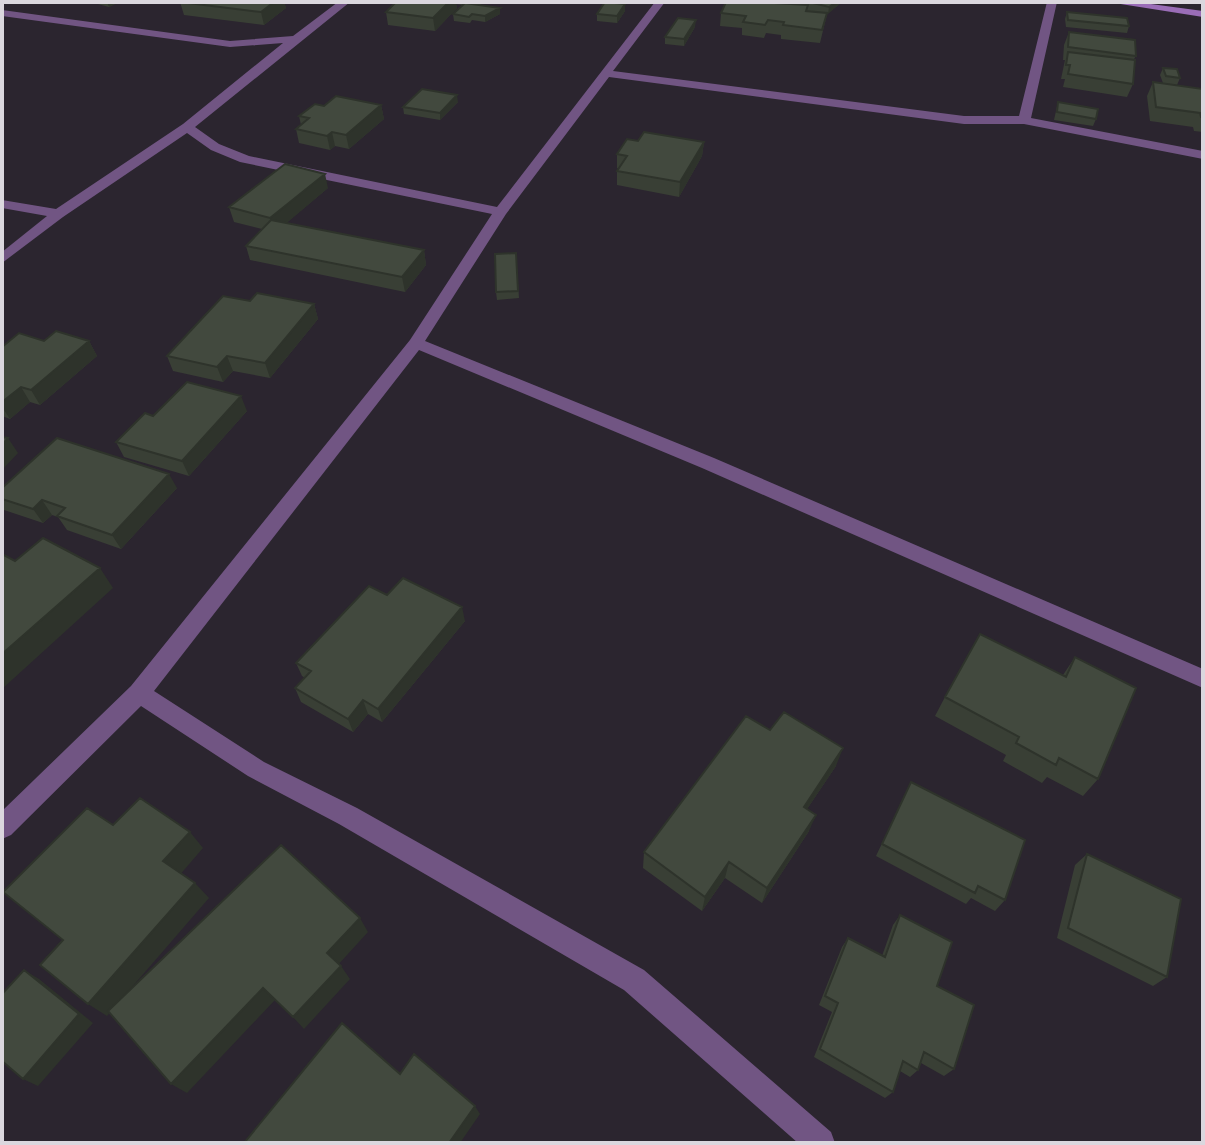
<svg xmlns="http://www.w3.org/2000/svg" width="1205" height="1145" viewBox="0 0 1205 1145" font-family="Quicksand,sans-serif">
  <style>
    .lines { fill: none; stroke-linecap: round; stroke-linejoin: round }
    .street { fill: #715583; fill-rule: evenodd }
    .secondary { fill: #9a6db7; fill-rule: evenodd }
    .wall { fill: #393f35 }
    .shaded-wall { fill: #2e332b }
    .building { fill: #42493e; stroke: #2e332b; stroke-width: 2 }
  </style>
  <rect width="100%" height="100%" fill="#2b252f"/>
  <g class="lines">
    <path class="street" d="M338 2H350L195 127 219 144 249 156 497 207 655 2H665L613 71 964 116H1019L1047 2H1057L1031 118 1203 151V159L1024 124H964L609 77 506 214 425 341 714 458 1203 669V688L702 468 419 350 154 691 264 762 357 808 644 970 831 1132 835 1143H798L624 990 339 824 248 776 141 706 11 835 2 839V811L131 686 410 340 492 214 240 162 211 150 187 133 63 217 2 263V252L47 216 2 208V200L56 209 183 124 283 43 230 47 2 16V10L230 41 293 36Z"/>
    <path class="secondary" d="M1108 2H1136L1203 11V17Z"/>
  </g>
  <path class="wall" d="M97 2H119L109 7 98 4Z
    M180 2H284L286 8 264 25 184 15Z
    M408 2H483L480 5 500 8V14L485 22 472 20 470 23 454 21 453 14 463 5 456 4 457 8 435 31 388 25 386 12Z
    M805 2H842L827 14 820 43 781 39V35L766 33 764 38 742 35V28L720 26 721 13 805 5Z
    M625 4V11L617 23 597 21V14Z
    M1067 12 1129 26 1127 33 1066 27 1065 19Z
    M695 27 684 46 665 44V37Z
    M1069 32 1136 56 1134 59 1133 84 1127 97 1063 87 1065 79H1061L1065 60H1063L1064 45Z
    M1163 68 1180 78 1177 85 1163 83 1160 75Z
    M1153 82 1203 89V132L1194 131 1193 127 1150 121 1147 96Z
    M458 102 440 120 404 114 403 107Z
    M1058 102 1096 119 1093 126 1054 120Z
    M381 105 384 119 349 149 335 146 330 150 299 143 296 129 301 125 299 116 324 106Z
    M638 141 704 142 702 156 679 197 617 185V171L619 169 617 168V154Z
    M328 188 286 223 424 250 426 265 405 292 250 260 246 246 262 229 234 222 229 207Z
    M516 253 519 298 497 300 496 292Z
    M250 301 314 304 318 319 270 378 233 371 223 382 173 371 167 356Z
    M44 341H89L97 356 40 405 30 402 10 419 2 416V347Z
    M247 411 189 476 124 457 116 442 153 416Z
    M2 488H177L121 549 67 530 58 517 52 515 43 523 4 510 2 507Z
    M387 595 465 621 382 722 368 714 353 732 301 702 295 688 305 678 302 676 296 663Z
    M1075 657 1098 779 1083 796 1047 777 1042 783 1003 761 1006 755 935 716 945 697 1063 675Z
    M770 730 836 766 807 809 809 831 762 903 725 878 702 911 643 868 644 852Z
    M911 782 1005 900 995 911 971 898 966 904 876 856Z
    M1087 854 1167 977 1153 986 1057 938 1075 865Z
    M900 915 937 986 954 1069 944 1076 921 1063 918 1070 910 1077 900 1071 893 1092 885 1098 814 1057 832 1012 819 1005 842 947 848 938 882 956 893 925Z"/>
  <path class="shaded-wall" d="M107 2H119L109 7Z
    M274 2H284L286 8 264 25 261 12Z
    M449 2H456L457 8 435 31 433 18Z
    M836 2H842L828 14 829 7Z
    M625 4V11L617 23V16Z
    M500 8V14L485 22V16Z
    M696 20 695 27 684 46V39Z
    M457 95 458 102 440 120V113Z
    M381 105 384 119 349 149 346 135Z
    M332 132 335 146 330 150 327 136Z
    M704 142 702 156 679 197 680 182Z
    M325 174 328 188 275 233 270 218Z
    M424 250 426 265 405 292 402 277Z
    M314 304 318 319 270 378 265 363Z
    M89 341 97 356 40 405 31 390Z
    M227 356 233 371 223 382 217 367Z
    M21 387 30 402 10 419 2 407V402Z
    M241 396 247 411 189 476 182 461Z
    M8 438 18 453 2 470V445Z
    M169 474 177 488 121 549 112 535Z
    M42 500 52 515 43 523 33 509Z
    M100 568 113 588 2 689V654Z
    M462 607 465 621 382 722 378 709Z
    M363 700 368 714 353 732 348 719Z
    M843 748 836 766 797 824 804 807Z
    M816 815 809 831 762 903 767 888Z
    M190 832 203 848 178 877 163 861Z
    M729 862 725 878 702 911 705 897Z
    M195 883 209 898 107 1016 88 1004Z
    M360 918 368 932 337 966 327 953Z
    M341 966 350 979 304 1029 293 1017Z
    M24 970 39 979 93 1023 38 1086 23 1079Z
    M263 988 275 1000 187 1093 171 1084Z
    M475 1106 480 1114 460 1143H449Z"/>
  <path class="building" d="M180 2H274L261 12Z
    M396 2 407 3 408 2H449L433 18 386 12Z
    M605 2H606L625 4 617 16 597 14Z
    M726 2H760L808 5 806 11 827 13 822 30 783 25 784 22 768 20 765 25 743 22 746 16 721 13Z
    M809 2H836L829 7Z
    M465 3 500 8 485 16 472 14 469 17 453 14Z
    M1067 12 1127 18 1129 26 1068 20Z
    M678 18 696 20 684 39 665 37Z
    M1069 32 1135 40 1136 56 1068 47Z
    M1068 52 1135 60 1133 84 1068 74 1070 65H1066Z
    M1163 68 1177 69 1180 78 1166 76Z
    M1153 82 1203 89V117H1201L1200 113 1156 107Z
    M422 89 457 95 440 113 403 107Z
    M336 96 381 105 346 135 332 132 327 136 296 129 309 118 299 116 315 104 324 106Z
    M1058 102 1098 109 1096 119 1057 112Z
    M644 132 704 142 680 182 617 171 627 156 617 154 627 139 638 141Z
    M285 164 325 174 270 218 229 207Z
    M271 220 424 250 402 277 246 246Z
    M516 253 518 291 496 292 495 254Z
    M257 293 314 304 265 363 227 356 217 367 167 356 223 296 250 301Z
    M56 331 89 341 31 390 21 387 2 402V347L19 333 44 341Z
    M187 382 241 396 182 461 116 442 145 413 153 416Z
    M2 437 8 438 2 445Z
    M57 438 169 474 112 535 57 516 65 508 42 500 33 509 2 499V488Z
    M43 538 100 568 2 654V554L15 561Z
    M403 578 462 607 378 709 363 700 348 719 295 688 311 671 296 663 369 586 387 595Z
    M980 634 1066 677 1075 657 1136 688 1098 779 1059 758 1056 765 1016 743 1019 737 945 697Z
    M784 712 843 748 804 807 816 815 767 888 729 862 705 897 644 852 746 716 770 730Z
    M911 782 1025 840 1005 900 978 886 975 893 882 844Z
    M140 798 190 832 163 861 195 883 88 1004 40 965 63 940 3 892 87 808 113 825Z
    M281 845 360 918 327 953 341 966 293 1017 263 988 171 1084 108 1011Z
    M1087 854 1181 899 1167 977 1068 928Z
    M900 915 952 942 937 986 974 1005 954 1069 924 1052 918 1070 903 1061 893 1092 820 1049 838 1003 825 996 848 938 885 957Z
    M24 970 79 1014 23 1079 2 1061V994Z
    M342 1023 400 1074 414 1054 475 1106 449 1143H244Z"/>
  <rect width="1205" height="1145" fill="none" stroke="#dbd7de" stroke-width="8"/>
</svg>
